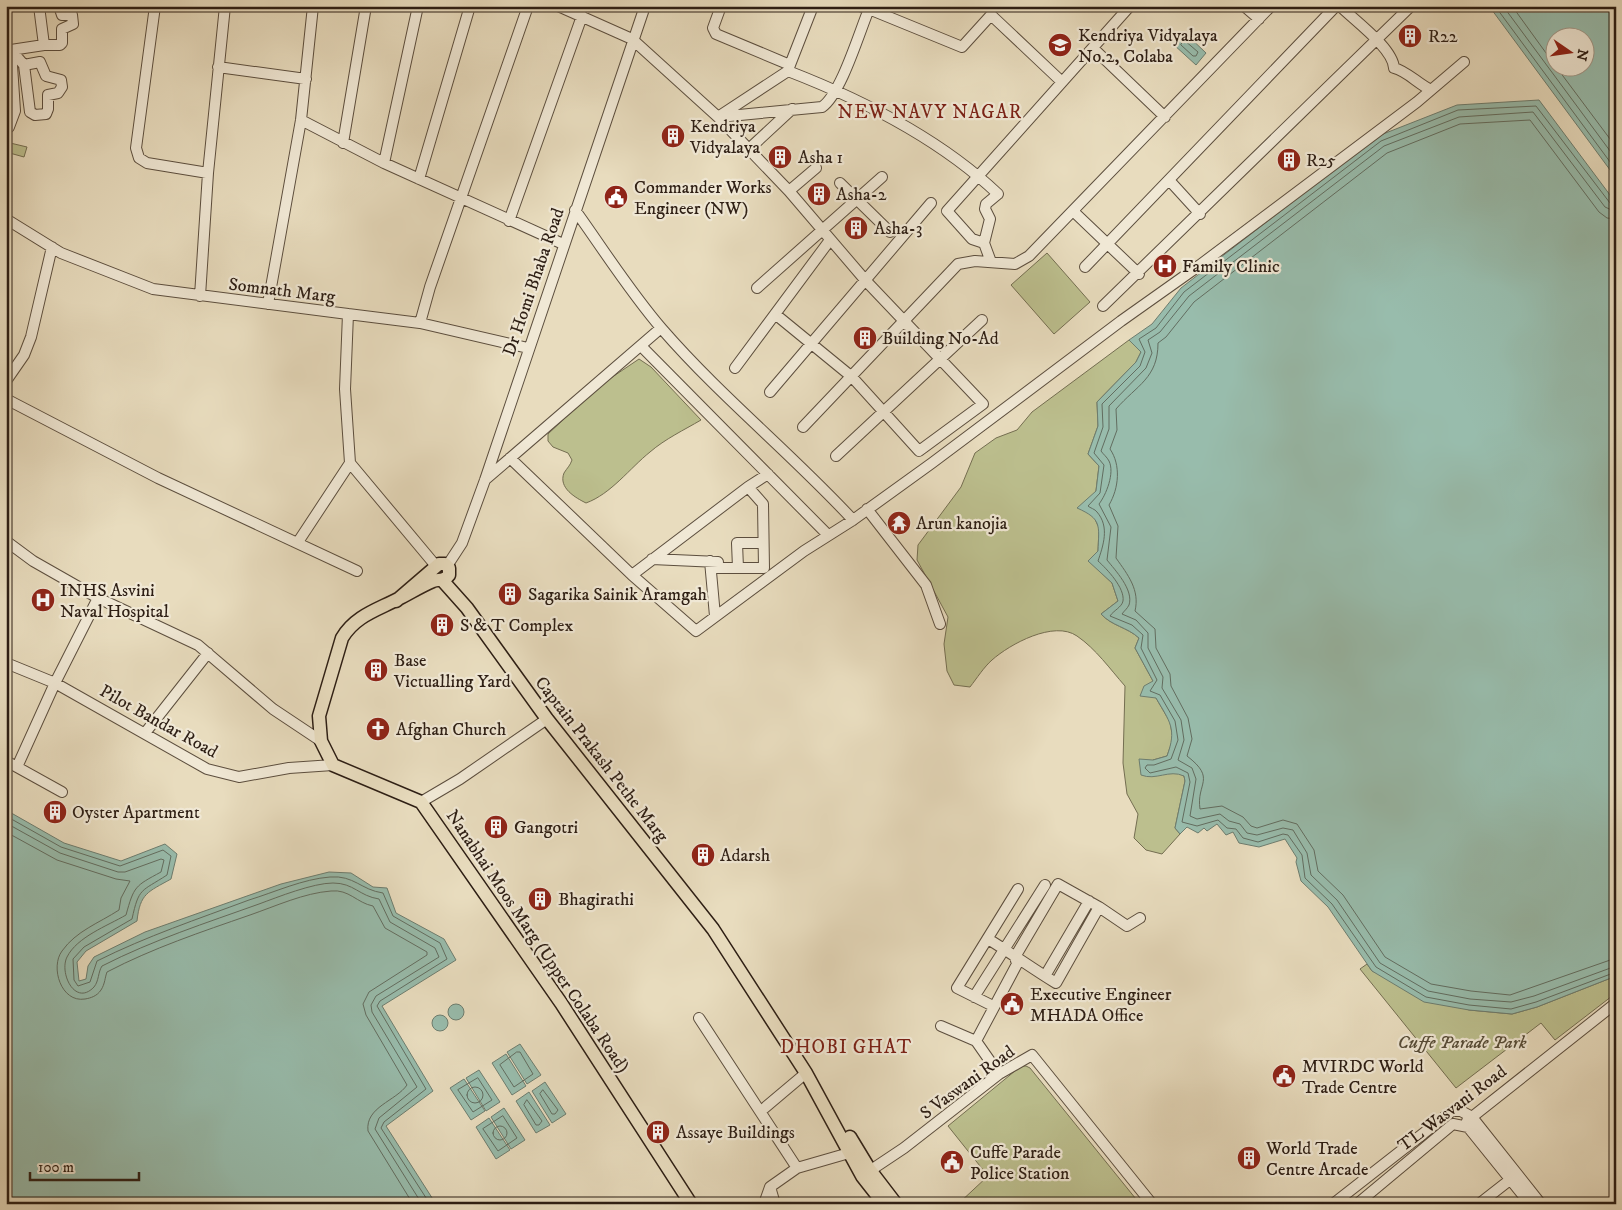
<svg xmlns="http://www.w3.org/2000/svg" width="1622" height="1210" viewBox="0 0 1622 1210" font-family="'IM FELL DW Pica',serif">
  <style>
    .green { fill: #bcbf8e; stroke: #746e51 }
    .water { fill: #98bcac; stroke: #6d7d6f; fill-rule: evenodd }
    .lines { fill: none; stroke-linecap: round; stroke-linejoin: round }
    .shore { stroke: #626d60; stroke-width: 1 }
    .minor-casing { stroke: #5c4e3e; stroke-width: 12 }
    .major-casing { stroke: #2d1e14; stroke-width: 15 }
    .minor { stroke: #f0e8d5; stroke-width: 10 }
    .major { stroke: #e8dcbe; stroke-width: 12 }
    .labels { text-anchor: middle; stroke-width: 4.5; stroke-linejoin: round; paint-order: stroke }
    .poi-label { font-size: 18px; fill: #2d1e14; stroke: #f0e8d5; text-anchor: start }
    .street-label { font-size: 18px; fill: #2d1e14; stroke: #f0e8d5 }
    .park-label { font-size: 18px; font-style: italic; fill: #584e39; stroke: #f0e8d5 }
    .neighbourhood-label { font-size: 19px; letter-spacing: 1px; fill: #7a1f14; stroke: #f0e8d5 }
  </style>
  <rect width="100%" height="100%" fill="#e8dcbe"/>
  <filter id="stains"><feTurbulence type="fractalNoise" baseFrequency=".004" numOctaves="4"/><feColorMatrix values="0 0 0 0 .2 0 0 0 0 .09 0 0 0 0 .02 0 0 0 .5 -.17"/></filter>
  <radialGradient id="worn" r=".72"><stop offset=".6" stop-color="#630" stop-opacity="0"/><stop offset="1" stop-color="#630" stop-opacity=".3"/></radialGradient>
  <path class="green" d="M6 142 27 147 24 157 6 152Z
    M1047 253 1090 302 1054 334 1011 285Z
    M1129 340 1141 352 1136 362 1097 402 1098 426 1088 454 1099 466 1093 515 1099 528 1098 551 1089 561 1112 583 1118 601 1101 614C1112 626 1127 627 1139 638L1135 648 1153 681 1156 698 1170 722 1173 739 1167 756 1153 760 1184 776 1185 781 1175 828 1180 834 1162 854 1146 850 1134 838 1138 814 1127 794 1123 763 1125 686C1110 669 1096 649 1077 636 1054 620 1010 644 992 660 984 667 977 678 970 687L954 685 947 671 944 644 948 617 917 560 918 545 961 487 975 453 996 438 1017 430 1032 412Z
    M639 359 651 367 701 420C684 430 665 439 650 452 630 468 611 494 586 503 576 498 558 488 564 473 567 468 570 466 572 460L568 453 553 447 548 441V434L599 386Z
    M1367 964 1372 971 1469 1010 1512 1014 1537 1007 1616 976V993L1555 1040 1541 1023 1456 1088 1360 969Z
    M1021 1066H1026L1030 1068 1140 1204H958L988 1176 948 1126Z"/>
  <path class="water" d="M1489 6H1616V178ZM1554 38H1584V68H1554Z
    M1184 32 1206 53 1196 65 1173 44Z
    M1539 100 1616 203V976L1537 1007 1512 1014 1469 1010 1424 1002 1372 971 1328 907 1301 881 1296 862 1297 858 1285 839 1259 847 1239 843 1233 832 1226 835 1217 824 1207 831 1204 828 1198 833 1187 827 1180 834 1175 828 1185 781 1184 776C1169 769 1156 781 1141 775L1139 759 1153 760 1167 756C1177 729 1170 722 1156 698L1140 696 1144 686 1153 681 1135 648 1139 638C1127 627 1112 626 1101 614L1118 601 1112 583 1088 561 1098 551C1099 525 1102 519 1077 508L1096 491 1099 466 1088 454 1098 426 1097 402 1136 362 1141 352 1129 340 1152 324 1181 288 1378 136 1457 105Z
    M6 810 64 843 121 861 165 844 177 854 171 879C148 892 140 893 137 921L86 951 77 962 79 981 86 979 88 966 94 957 145 932 281 884 329 872 351 873 373 887 387 888 396 913 444 939 456 960 382 1006 433 1091 386 1126 436 1204H6Z
    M448 1012a8 8 0 1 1 16 0a8 8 0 1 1-16 0Z
    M432 1023a8 8 0 1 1 16 0a8 8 0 1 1-16 0Z
    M520 1044 541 1075 527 1084 507 1052Z
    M506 1054 526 1086 512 1095 492 1063Z
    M479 1070 500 1102 486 1111 466 1078Z
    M464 1079 485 1111 471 1120 450 1088Z
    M545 1082 566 1114 552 1123 532 1091Z
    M529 1092 550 1125 536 1133 516 1101Z
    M504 1108 525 1140 511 1149 491 1117Z
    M489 1118 510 1150 496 1159 476 1127Z"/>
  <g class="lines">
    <path class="shore" d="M1495 6 1616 170
      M1503 6 1616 159
      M1512 6 1554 64
      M1184 40 1198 52 1196 56H1193L1181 45Z
      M1557 68 1616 147
      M1616 206 1610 203 1536 106 1458 110 1381 141 1184 292 1156 328 1139 339 1145 352 1140 366 1102 404 1103 427 1094 453 1104 465 1100 493 1088 506C1090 508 1095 509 1097 512 1110 527 1103 546 1098 561 1107 569 1125 588 1123 601 1122 607 1113 611 1110 616L1132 625 1143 635 1141 648 1157 680 1150 691 1160 695 1175 721 1178 740 1171 759 1154 765H1147L1145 768 1150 773 1176 767 1188 773 1190 782 1182 822 1197 826 1218 820 1227 828 1236 829 1243 838 1258 842 1283 834 1288 835 1302 855 1305 878 1332 904 1376 967 1426 997 1469 1005 1511 1009 1536 1002 1616 972
      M1616 212 1605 207 1533 112 1459 117 1384 146 1189 296 1160 332 1148 340 1152 353 1146 368 1109 406V429L1101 451C1103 454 1107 457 1109 461 1115 473 1106 495 1099 504L1111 527 1107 560C1115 570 1134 590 1129 605 1127 609 1124 611 1122 614L1136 620 1148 633V648L1163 677 1162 688 1181 720 1184 740 1178 760 1192 768 1196 779 1190 816 1197 819 1220 814 1229 821 1240 824 1247 833 1257 835 1283 828 1293 830 1307 853 1311 875 1337 900 1380 963 1428 991 1470 999 1511 1002 1534 996 1616 966
      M1616 219 1607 218 1599 212 1530 120 1460 124 1387 153 1194 302 1166 337 1158 343C1158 378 1137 385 1116 409L1117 430 1110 449C1121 465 1119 488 1109 505L1118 526 1116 558C1128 575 1140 590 1135 611L1155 629 1156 648 1170 674 1171 686 1188 718 1192 739 1187 756C1217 779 1196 783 1200 809L1222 806 1243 817 1251 826 1257 828 1283 820 1297 824 1314 850 1318 871 1343 895 1385 957 1431 984 1471 991 1510 995 1616 958
      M6 816 61 847 120 866 163 850 171 856 167 875C141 892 139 887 132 919L84 947 73 959 74 980 78 986 90 982 97 961C147 936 198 919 249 900 275 892 303 879 330 877 354 875 361 890 383 893L393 916 440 943 447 959 380 1001 377 1006 426 1089 384 1122 381 1128 430 1204
      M6 823 60 853 118 872H125L161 859 164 860 161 872C135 886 134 886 126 915 107 926 77 937 67 957 59 973 75 1007 94 987 99 981 98 972 102 966 153 940 206 923 259 904 278 897 313 883 333 883 354 883 359 896 379 899L390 922 435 948 439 957 376 996 371 1005 372 1012 417 1087 379 1118 375 1129 422 1204
      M6 832 57 860 116 879 130 881 121 898 119 910C99 923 76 931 62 951 50 967 61 1003 85 999 91 998 97 996 101 990 105 984 105 977 107 972 153 948 201 932 250 915 276 906 304 893 331 891 349 889 357 903 373 906L385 928 427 952V955L369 992 363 1004 366 1015 407 1085C396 1101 365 1107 368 1131L413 1204
      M517 1052H520L533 1074 514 1087 500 1065Z
      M478 1078 492 1100 473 1112 458 1090Z
      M467 1095a8 8 0 1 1 16 0a8 8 0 1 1-16 0Z
      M543 1090 558 1110 555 1114H552L540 1094Z
      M527 1100 542 1121 539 1125H536L524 1105Z
      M503 1116 517 1138 498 1151 483 1129Z
      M493 1133a7 7 0 1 1 14 0a7 7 0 1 1-14 0Z"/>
    <g class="minor-casing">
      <path id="minor" d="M155 6 136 148 139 158 147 163 208 173
        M558 6 632 39 718 117 789 191 866 281 983 404 919 451 852 377 775 314
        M721 6 713 28 716 34 790 65
        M1244 6 1259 19
        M1340 6C1354 20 1393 48 1394 68 1407 71 1418 84 1431 90
        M869 9 962 47 991 15 1062 82
        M44 45H60L62 43V29L73 24 72 15H62L59 6
        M1093 48 1165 117
        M11 50 24 65 30 112 35 115 46 114 48 109V95L58 93 62 87 61 80 46 76 40 62 24 65
        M11 50 44 45 39 6
        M218 67 306 79
        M788 70 813 6
        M718 117 788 71C863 100 939 138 998 194L986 204 985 209 990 219 984 243 991 262
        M719 117 822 107C841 94 859 33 869 9L860 6
        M301 120 384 163 563 244
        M6 127H9L15 111 11 50
        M343 143 366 6
        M749 149 792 109
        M384 163 418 6
        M419 179 470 6
        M1169 180 1200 214
        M840 183 890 232
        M789 191 816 168
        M575 210C603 249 630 292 662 329 721 397 792 454 853 520
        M1073 211 1139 274
        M6 219 61 253 153 289 348 314 345 389 350 463 436 566
        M509 221 582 16
        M984 243 972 239 947 211 1130 6
        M1085 267 1336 6
        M757 288 882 177
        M200 296 208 173 225 6
        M268 304 301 120 313 6
        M1103 306 1411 6
        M348 314 420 323 528 348
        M420 323 430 287 528 6
        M641 346 828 535
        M735 368 830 240
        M6 381 24 355 31 337 52 247
        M770 392 931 203
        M6 399 158 478 357 571
        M803 427 958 264 975 261 1015 264 1029 256 1271 6
        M836 456 982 320
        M510 458 632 575 748 487 768 474
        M486 479 661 328
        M867 509 926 585 940 624
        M6 541 33 561 98 598 198 645 273 709 321 741
        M298 542 350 463
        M652 559 718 562 717 568H764L763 504 748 487
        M710 561 715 616
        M447 566 462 543 485 480 645 6
        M738 568 737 543H763
        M632 575 696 631 804 551 853 520 932 463 1121 321 1200 265 1417 102 1464 62
        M6 663 55 683 207 769 239 777 289 768 333 765
        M145 733 208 653
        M6 761 62 792
        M17 767 55 683 98 598
        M421 802 460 779 547 719
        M1099 907 1127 926 1140 918
        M988 939C1011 953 1033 969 1056 983L1099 907 1058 884 1015 957 1017 964 976 1041 999 1074
        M1045 976 1089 901
        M974 997 1045 885
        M993 1006 957 988 1018 889
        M699 1018 797 1168
        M941 1026 976 1041
        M761 1111 806 1073
        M1467 1121 1616 1003
        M865 1174 904 1148 999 1074 1032 1055 1152 1204
        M770 1187 775 1204
        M764 1204 770 1187 797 1168 849 1153
        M1333 1204 1452 1111H1461L1472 1117 1541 1204
        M1357 1204 1453 1124 1468 1127 1530 1204
        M1479 1204 1511 1179"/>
    </g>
    <g class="major-casing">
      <path id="major" d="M442 580 467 608 547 719 713 929 806 1073 862 1176 884 1204
        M396 601 439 564H445L449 568V575C445 581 439 579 433 581 421 586 410 593 398 599 377 610 355 616 342 638L319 716 321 741 333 765 421 802 561 1003 691 1204
        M850 1137 870 1170 896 1204"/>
    </g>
    <use href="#minor" class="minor"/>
    <use href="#major" class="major"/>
  </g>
  <defs>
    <g id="building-disc" transform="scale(1.25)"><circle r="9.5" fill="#8f2418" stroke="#f0e8d5"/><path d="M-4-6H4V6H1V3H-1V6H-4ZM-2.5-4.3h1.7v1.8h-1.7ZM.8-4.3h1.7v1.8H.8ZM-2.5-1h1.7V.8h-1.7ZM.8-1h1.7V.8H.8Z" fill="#fff"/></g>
    <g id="school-disc" transform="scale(1.25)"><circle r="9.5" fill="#8f2418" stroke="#f0e8d5"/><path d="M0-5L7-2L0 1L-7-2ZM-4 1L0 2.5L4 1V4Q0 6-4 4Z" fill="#fff"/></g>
    <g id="civic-disc" transform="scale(1.25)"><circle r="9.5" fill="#8f2418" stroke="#f0e8d5"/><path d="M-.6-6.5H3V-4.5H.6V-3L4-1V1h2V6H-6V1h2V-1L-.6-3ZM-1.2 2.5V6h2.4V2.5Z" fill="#fff"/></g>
    <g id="hospital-disc" transform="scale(1.25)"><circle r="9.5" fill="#8f2418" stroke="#f0e8d5"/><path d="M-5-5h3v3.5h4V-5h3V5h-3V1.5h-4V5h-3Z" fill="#fff"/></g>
    <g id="temple-disc" transform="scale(1.25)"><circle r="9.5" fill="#8f2418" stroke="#f0e8d5"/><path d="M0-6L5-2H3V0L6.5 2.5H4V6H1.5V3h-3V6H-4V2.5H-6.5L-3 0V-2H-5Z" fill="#fff"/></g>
    <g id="church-disc" transform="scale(1.25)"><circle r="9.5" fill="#8f2418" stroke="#f0e8d5"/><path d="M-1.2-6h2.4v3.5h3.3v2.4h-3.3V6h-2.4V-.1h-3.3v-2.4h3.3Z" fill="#fff"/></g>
  </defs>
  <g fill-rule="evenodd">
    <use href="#building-disc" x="1410" y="36"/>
    <use href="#school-disc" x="1060" y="45"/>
    <use href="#building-disc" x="673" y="136"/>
    <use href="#building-disc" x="780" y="157"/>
    <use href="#building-disc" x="1289" y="160"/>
    <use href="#building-disc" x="819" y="194"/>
    <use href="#civic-disc" x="616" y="197"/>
    <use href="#building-disc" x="856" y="228"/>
    <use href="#hospital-disc" x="1165" y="266"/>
    <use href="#building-disc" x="865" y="338"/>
    <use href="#temple-disc" x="899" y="523"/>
    <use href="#building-disc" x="510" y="594"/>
    <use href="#hospital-disc" x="43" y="600"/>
    <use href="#building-disc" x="442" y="625"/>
    <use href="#building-disc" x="376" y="670"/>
    <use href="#church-disc" x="378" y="729"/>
    <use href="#building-disc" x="55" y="812"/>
    <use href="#building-disc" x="496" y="827"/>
    <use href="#building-disc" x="703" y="855"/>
    <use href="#building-disc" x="540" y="899"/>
    <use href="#civic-disc" x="1012" y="1004"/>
    <use href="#civic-disc" x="1284" y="1076"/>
    <use href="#building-disc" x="658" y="1132"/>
    <use href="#building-disc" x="1249" y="1158"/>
    <use href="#civic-disc" x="952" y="1162"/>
  </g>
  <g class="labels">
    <g class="poi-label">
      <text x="1078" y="41">Kendriya Vidyalaya<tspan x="1078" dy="21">No.2, Colaba</tspan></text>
      <text x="1428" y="42">R22</text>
      <text x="690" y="132">Kendriya<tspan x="690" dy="21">Vidyalaya</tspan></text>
      <text x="798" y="163">Asha 1</text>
      <text x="1306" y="166">R25</text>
      <text x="634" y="193">Commander Works<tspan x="634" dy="21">Engineer (NW)</tspan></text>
      <text x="836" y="200">Asha-2</text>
      <text x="874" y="234">Asha-3</text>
      <text x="1182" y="272">Family Clinic</text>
      <text x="882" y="344">Building No-Ad</text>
      <text x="916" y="529">Arun kanojia</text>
      <text x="60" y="596">INHS Asvini<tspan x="60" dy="21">Naval Hospital</tspan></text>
      <text x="528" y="600">Sagarika Sainik Aramgah</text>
      <text x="460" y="631">S &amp; T Complex</text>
      <text x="394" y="666">Base<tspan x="394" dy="21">Victualling Yard</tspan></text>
      <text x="396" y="735">Afghan Church</text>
      <text x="72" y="818">Oyster Apartment</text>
      <text x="514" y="833">Gangotri</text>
      <text x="720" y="861">Adarsh</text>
      <text x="558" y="905">Bhagirathi</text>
      <text x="1030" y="1000">Executive Engineer<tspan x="1030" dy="21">MHADA Office</tspan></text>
      <text x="1302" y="1072">MVIRDC World<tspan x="1302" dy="21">Trade Centre</tspan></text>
      <text x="676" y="1138">Assaye Buildings</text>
      <text x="1266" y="1154">World Trade<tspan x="1266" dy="21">Centre Arcade</tspan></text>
      <text x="970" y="1158">Cuffe Parade<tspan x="970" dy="21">Police Station</tspan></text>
    </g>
    <g class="street-label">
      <text transform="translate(533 282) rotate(-71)" y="6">Dr Homi Bhaba Road</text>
      <text transform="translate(282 290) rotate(7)" y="6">Somnath Marg</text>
      <text transform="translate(159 721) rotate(29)" y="6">Pilot Bandar Road</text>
      <text transform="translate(602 759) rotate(52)" y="6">Captain Prakash Pethe Marg</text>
      <text transform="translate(538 941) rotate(56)" y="6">Nanabhai Moos Marg (Upper Colaba Road)</text>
      <text transform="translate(967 1082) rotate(-36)" y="6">S Vaswani Road</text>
      <text transform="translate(1452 1108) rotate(-37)" y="6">TL Wasvani Road</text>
    </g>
    <g class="park-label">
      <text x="1462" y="1048">Cuffe Parade Park</text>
    </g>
    <g class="neighbourhood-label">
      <text x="930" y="118">NEW NAVY NAGAR</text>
      <text x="846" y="1053">DHOBI GHAT</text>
    </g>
  </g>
  <rect width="1622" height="1210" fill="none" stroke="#e8dcbe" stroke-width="25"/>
  <rect x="8" y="8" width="1607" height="1195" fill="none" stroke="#2d1e14" stroke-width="2.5"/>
  <rect x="12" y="12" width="1597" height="1185" fill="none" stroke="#2d1e14"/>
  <g transform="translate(1570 52) rotate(103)"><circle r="24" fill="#f0e8d5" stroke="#a29788"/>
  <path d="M0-4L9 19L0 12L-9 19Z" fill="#8f2418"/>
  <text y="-8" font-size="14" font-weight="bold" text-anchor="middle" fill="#2d1e14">N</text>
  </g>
  <path d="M30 1172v8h109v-8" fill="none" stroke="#2d1e14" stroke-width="2.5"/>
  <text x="38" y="1172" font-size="15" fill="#2d1e14" stroke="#f0e8d5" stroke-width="4" paint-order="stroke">100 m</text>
  <rect width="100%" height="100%" filter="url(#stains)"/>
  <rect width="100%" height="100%" fill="url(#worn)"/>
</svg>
